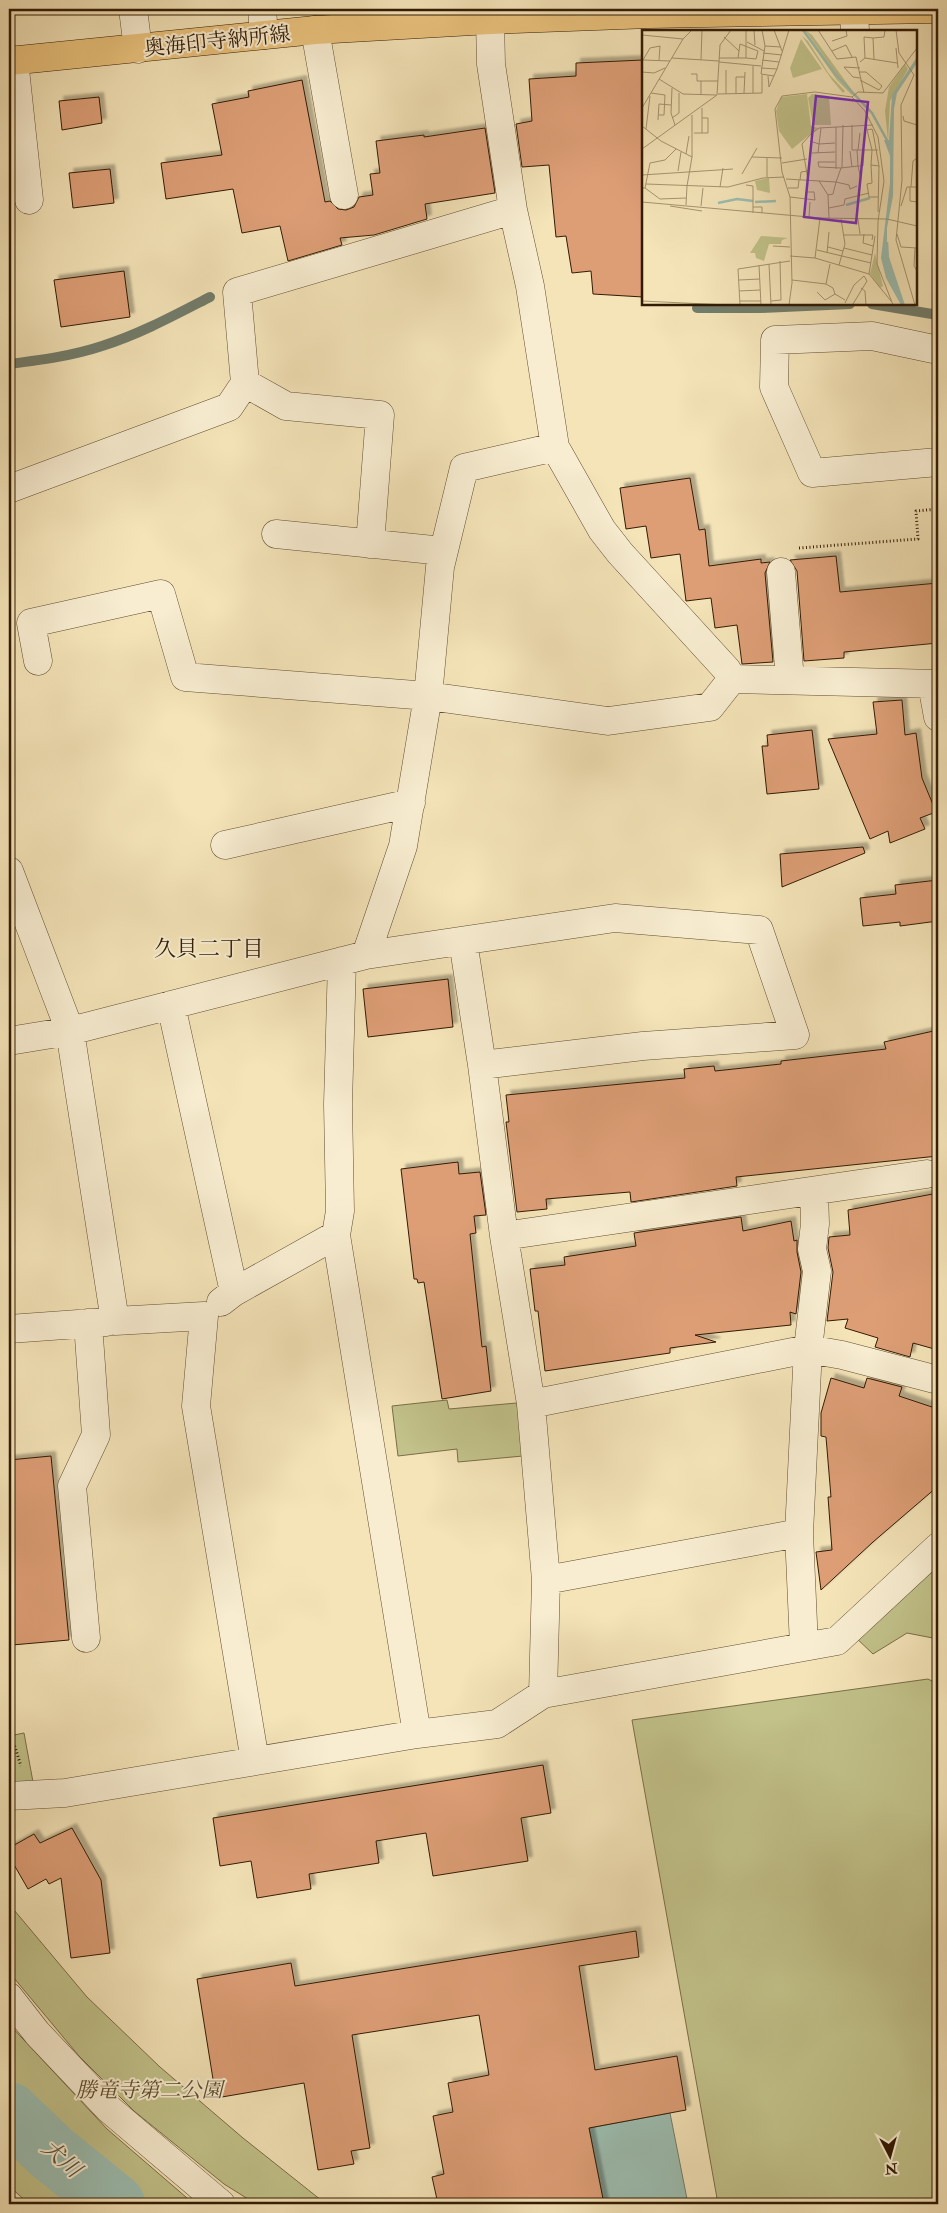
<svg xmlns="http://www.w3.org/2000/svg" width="947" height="2213" viewBox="0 0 947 2213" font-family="'IM FELL Double Pica','Noto Serif JP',serif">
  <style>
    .green { fill: #c2c28a; stroke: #7a6e47 }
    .water { fill: #9cbeb1; stroke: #727d6c }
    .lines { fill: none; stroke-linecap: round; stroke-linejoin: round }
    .stream { stroke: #727d6c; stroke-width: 10 }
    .river { stroke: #9cbeb1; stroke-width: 60 }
    .building { fill: #dd9e76; stroke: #321b04; filter: url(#shadow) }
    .minor-casing { stroke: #624d31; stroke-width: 29 }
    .major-casing { stroke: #321b04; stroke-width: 29 }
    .path { stroke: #321b04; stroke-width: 3; stroke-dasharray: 1 2.5; stroke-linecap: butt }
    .minor { stroke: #f8edd1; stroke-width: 28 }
    .major { stroke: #eac27c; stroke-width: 28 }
    .labels { text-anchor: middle; stroke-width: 4; stroke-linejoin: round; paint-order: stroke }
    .street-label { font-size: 21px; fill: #321b04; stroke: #f8edd1 }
    .park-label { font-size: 21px; font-style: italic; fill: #5d4d2c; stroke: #f8edd1 }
    .neighbourhood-label { font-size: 22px; fill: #321b04; stroke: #f8edd1 }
    .water-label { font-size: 22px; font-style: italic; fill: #575441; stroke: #f8edd1 }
    .inset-river { fill: none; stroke: #9cbeb1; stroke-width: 2.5 }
    .inset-road { fill: none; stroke: #a69470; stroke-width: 1 }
    .view { fill: #7b2cbf; fill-opacity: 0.15; stroke: #7b2cbf; stroke-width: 2.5 }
    .inset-edge { fill: none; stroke: #321b04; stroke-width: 2.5 }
  </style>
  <defs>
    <filter id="shadow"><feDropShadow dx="4.5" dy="-4.5" stdDeviation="1" flood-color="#0004"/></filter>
  </defs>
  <rect width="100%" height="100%" fill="#f4e4b8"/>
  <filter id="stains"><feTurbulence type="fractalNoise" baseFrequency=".004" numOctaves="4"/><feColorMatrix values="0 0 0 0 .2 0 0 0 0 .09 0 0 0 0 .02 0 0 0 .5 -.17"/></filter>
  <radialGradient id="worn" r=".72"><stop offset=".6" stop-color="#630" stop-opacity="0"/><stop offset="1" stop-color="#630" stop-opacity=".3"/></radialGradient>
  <path class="green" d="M447 1400 449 1409 517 1403 523 1456 458 1462 457 1449 398 1456 392 1406Z
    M938 1562V1639L907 1633 873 1654 853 1635Z
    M928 1679 938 1684V2204H718L632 1720Z
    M24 1733 33 1782 19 1784 9 1777V1771L14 1770 11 1756H9V1736Z
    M9 1904 87 1997 160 2067 243 2138 326 2204H256L224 2184 134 2111 79 2056 9 1972Z
    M9 2024 107 2129 194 2204H137L9 2079Z
    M9 2133 78 2194 90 2204H29L9 2186Z"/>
  <path class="water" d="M670 2113 688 2204H604L589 2128Z"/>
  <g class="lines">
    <path class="stream" d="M872 304 938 315
      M697 308H761L850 304
      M9 364C40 360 72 356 102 346 140 334 175 315 210 297"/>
    <path class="river" d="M9 2112 51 2152 115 2204"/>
  </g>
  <path class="building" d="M643 60V297L593 294 591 271 572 273 566 236 556 237 549 165 522 167 516 124 532 121 529 79 576 76V63Z
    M302 80 325 202 330 201 338 209 346 210 354 207 359 197 373 195 370 174 380 173 376 141 424 135V137L485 128 495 193 425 204 427 219 374 235 340 238 342 245 288 261 280 226 242 233 233 189 166 199 161 163 222 155 212 104 249 97 248 91Z
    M99 97 102 123 62 130 59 101Z
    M110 169 114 203 73 208 69 173Z
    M124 271 130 317 61 327 54 280Z
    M690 478 699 530 705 529 709 566 761 559V563L770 562 765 573 773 662 742 664 737 625 715 628 711 598 686 601 680 554 651 558 646 526 626 529 620 488Z
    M836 556 840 592 938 583V643L844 652V658L804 661 797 571 790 560Z
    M902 700 905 735 916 733 922 778 936 812 920 818 925 829 890 843 888 831 870 839 828 739 877 734 873 702Z
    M812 730 819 789 767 794 762 746H768L767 735Z
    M863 847 865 853 782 887 780 854Z
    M938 880V921L900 926V922L863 926 860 898 896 894 895 885Z
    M448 979 453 1027 368 1037 363 989Z
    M938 1030V1156L736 1177 737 1186 631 1202 630 1192 546 1199 547 1209 517 1212 506 1122H509L506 1095 685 1078 684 1069 714 1066 715 1071 781 1064V1061L886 1049 884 1042Z
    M458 1162 459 1174 480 1172 486 1215 474 1216 476 1233 470 1234 482 1347 486 1346 491 1391 442 1399 424 1282 418 1283 417 1279H414L401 1169Z
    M938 1193V1350L913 1343 910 1357 875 1347 878 1338 845 1328 848 1319 827 1321 833 1272 828 1248 829 1237 850 1235 848 1210Z
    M741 1217 743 1231 791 1221 794 1241 797 1240V1252L801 1272 796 1314 790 1312 791 1325 695 1335 716 1342 670 1348V1353L545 1371 538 1311H535L530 1269 565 1265 564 1257 636 1246 634 1233Z
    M831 1378 864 1388 867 1378 902 1387 899 1396 938 1409V1452L934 1464 937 1487 873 1542 821 1590 816 1552 832 1550 828 1497H831L826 1437 821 1436V1413Z
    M51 1456 69 1640 12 1645 9 1606V1460Z
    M543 1765 551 1813 521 1818 528 1861 433 1876 426 1833 376 1841 379 1863 309 1874 311 1889 257 1898 251 1861 220 1866 213 1818Z
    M72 1828 101 1880 110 1953 71 1958 61 1878 49 1884 46 1879 28 1889 9 1856V1848L34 1834 40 1843Z
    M636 1931 639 1957 579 1966 595 2070 677 2056 686 2110 589 2128 604 2204H438L432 2177 444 2174 433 2116 453 2112 448 2083 489 2075 479 2015 352 2035 370 2148 351 2151 354 2164 318 2170 304 2083 216 2098 197 1979 291 1963 295 1986Z"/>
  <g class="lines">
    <g class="minor-casing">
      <path id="minor" d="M133 9 138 49
        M262 9 264 35
        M854 11 855 31
        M490 20 491 64 513 210 530 286 555 447 602 530 620 553 727 670 732 679
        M315 30 344 195
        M14 60 29 200
        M938 350 872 336 775 340 774 387 812 473 938 462
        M245 383 286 406 380 415 370 544
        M9 489 229 407 245 383 237 292 513 210
        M276 534 443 551
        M781 572 790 680
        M38 661 31 623 161 594 185 677 428 696 440 567 464 468 555 447
        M732 679 938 684
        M932 684 938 717
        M225 845 411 803
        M9 871 70 1031 9 1041
        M463 941 482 1065 504 1236 531 1404 546 1580 543 1694
        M366 955 615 918 759 930 795 1035 643 1046 482 1065
        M342 961 338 1104 340 1211 336 1235 417 1734
        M171 1005 234 1292
        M504 1236 927 1174
        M221 1302 234 1292 336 1235
        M9 1329 106 1322
        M531 1404 808 1349 842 1355 938 1380
        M546 1580 799 1533
        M86 1638 72 1486 96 1435 88 1323
        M804 1646 799 1533 808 1349 817 1271 812 1249 815 1224 814 1191
        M255 1761 196 1406 204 1316 115 1321 70 1031 366 955 403 846 428 696 608 721 710 707 732 679
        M9 1796 65 1793 417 1734 497 1724 543 1694 837 1641 938 1547
        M9 1997 37 2033 109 2109 221 2204"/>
    </g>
    <g class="major-casing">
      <path id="major" d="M9 61 315 30 490 20 650 14 935 9"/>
    </g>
    <path class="path" d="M799 548 918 539 916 511 938 509
      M9 1744H14L21 1766
      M9 2202 12 2204"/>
    <use href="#minor" class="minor"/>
    <use href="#major" class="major"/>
  </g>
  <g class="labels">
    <g class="street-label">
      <text transform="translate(217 41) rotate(-6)" y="7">奥海印寺納所線</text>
    </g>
    <g class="park-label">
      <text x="149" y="2097">勝竜寺第二公園</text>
    </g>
    <g class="neighbourhood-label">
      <text x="209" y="956">久貝二丁目</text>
    </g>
    <g class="water-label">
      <text transform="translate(62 2158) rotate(41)" y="8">犬川</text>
    </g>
  </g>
  <g transform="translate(642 30)">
    <rect width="275" height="275" fill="#f4e4b8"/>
    <path d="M163 0 170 5 212 63 198 49ZM162 3 169 9 196 49 211 64 210 65 195 50ZM160 6 166 11 187 44 203 61 201 63 190 50ZM159 9 180 39 151 48 148 38ZM263 34 266 39 248 71 246 111 243 81 247 57ZM165 64 169 96 176 98 150 119 137 101 134 81 139 67ZM170 64 187 66 189 95H171L166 68ZM127 148 128 163 115 160 113 151ZM119 206 133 207 146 208 140 210 139 214H127L122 231 114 228 113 223H108ZM233 223 241 256 238 258 228 244Z" fill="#c2c28a"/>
    <path d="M275 27V33L255 63 252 79 251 166 245 198V221L263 275H259L244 248 239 228 248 153V126L242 110H247L250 65Z" fill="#9cbeb1"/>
    <path class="inset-river" d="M161 0 194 45 230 83 246 112M113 172 134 171M76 173 95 169 111 171M204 175 228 168M245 212 246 231"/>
    <path class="inset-road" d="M112 0 113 15M120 0 123 16 119 44 132 46M132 0 140 21M176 0 195 29 214 27 222 63M254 0 257 23 272 45 259 75 260 150 254 210 273 275M0 5 41 9M82 7 97 21M190 11 205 6 204 0M105 12 122 21M123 16 139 17M254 18 256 38M190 21 204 15 210 27M121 23 140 25M30 28 77 31M77 28H104V0M96 28 98 14 116 21 114 29 104 28M223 28 222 7 231 8M232 29 231 8 242 7 243 0M1 30 8 18 18 16 17 30M1 30 28 31M59 30 60 0M120 30 137 32M77 32 119 36M218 32 223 28 255 33M119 38 135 39 147 0M218 38 202 37 211 47 218 48M84 40V64M0 42 12 43 23 38M218 42H224L240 56 237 60 218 50M49 44H55V51H59M126 46 127 57 135 39M17 49 41 64 74 65M30 58 29 83 33 95M9 63 23 65 22 85H17M94 63V47H103M102 63 103 42M111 63V36M76 64 120 63V45M59 65V51H76M210 67 216 62 241 63 275 18M0 78 41 9 50 0M261 86 262 91 275 95M30 88 37 83V63M16 90 17 74 29 75M224 94 225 100 230 99 231 102 237 136M0 96 19 111 50 127 45 156M194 97V139M4 99 8 66M225 100 230 120 229 135M52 103H66V88H60M60 103V78M168 111 177 114 193 113M0 119 75 65 78 15 89 0M215 120H236M216 120 218 103M208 121 210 137M170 123 193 122M176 123 179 98M44 124 47 106M50 127V85M110 127 140 128M125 128V147M193 132H176L177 137 199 138M140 133 165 129M200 138 201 95M36 141 39 122M100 144 115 118M0 145 91 139M144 149 194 152 199 138 216 136 215 120H210V95M219 149 216 136H221L222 120M158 150 159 142 166 141M166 150 160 114 169 104 177 98 231 95M177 151 186 165 187 188M4 154 86 157 121 148 142 147M104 155 111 156V183M78 157 81 138M268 157V171L275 172M269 157 271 131 275 128M0 158H3L8 133 23 130 34 119M3 158 18 169 44 168M146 158H156L157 150M186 165 191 164 194 152 207 155 208 159 215 156M148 167 173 170 172 162H164V168M0 172 178 188 245 189 275 196M44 175 45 156M28 176 60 181M59 176 61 158M259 176 265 157H275M111 177H120V183M187 178 202 175 203 169 227 163M236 182 237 136 229 135 230 153 225 154 227 167H236M167 187 168 172M216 189 218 204M222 204 221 213 231 216M255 204 259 217 275 218M202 205H231L230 210M233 206 227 244 249 271M131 216 148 217M186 217 201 221M202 218 230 225M273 218 272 236 275 241M175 220 229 233M185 223 187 202M148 226 173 228 227 244M173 228 178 188M127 234 129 275M117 235 119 275M197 235 203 214 199 189M97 250 118 249M150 250 184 254 191 258 193 264M184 254 188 234M219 258 223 261 224 275M97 261 118 260M175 262 183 270 193 264 203 270M0 271 85 275M98 271H119M129 271 139 270 138 231M203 273 212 255 222 246 225 251 211 274M98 275 96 239 148 231M147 275 150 253 148 167 140 142 133 79 140 66 173 62 210 67 223 81 236 107 242 151 236 191 235 234 251 275M156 275H173"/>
    <path class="view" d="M174 66 226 72 214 193 162 187Z"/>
    <rect width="275" height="275" class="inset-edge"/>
  </g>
  <rect width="947" height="2213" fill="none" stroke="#f4e4b8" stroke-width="30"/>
  <rect x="10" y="10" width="927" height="2193" fill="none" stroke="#321b04" stroke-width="2.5"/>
  <rect x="15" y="15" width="917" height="2183" fill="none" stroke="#321b04"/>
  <g transform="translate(890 2156) rotate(174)" stroke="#f8edd1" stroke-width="4" paint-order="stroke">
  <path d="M0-4L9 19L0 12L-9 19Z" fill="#321b04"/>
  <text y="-8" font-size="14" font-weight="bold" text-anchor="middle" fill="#321b04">N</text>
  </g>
  <rect width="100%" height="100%" filter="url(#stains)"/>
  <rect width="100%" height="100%" fill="url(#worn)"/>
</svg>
